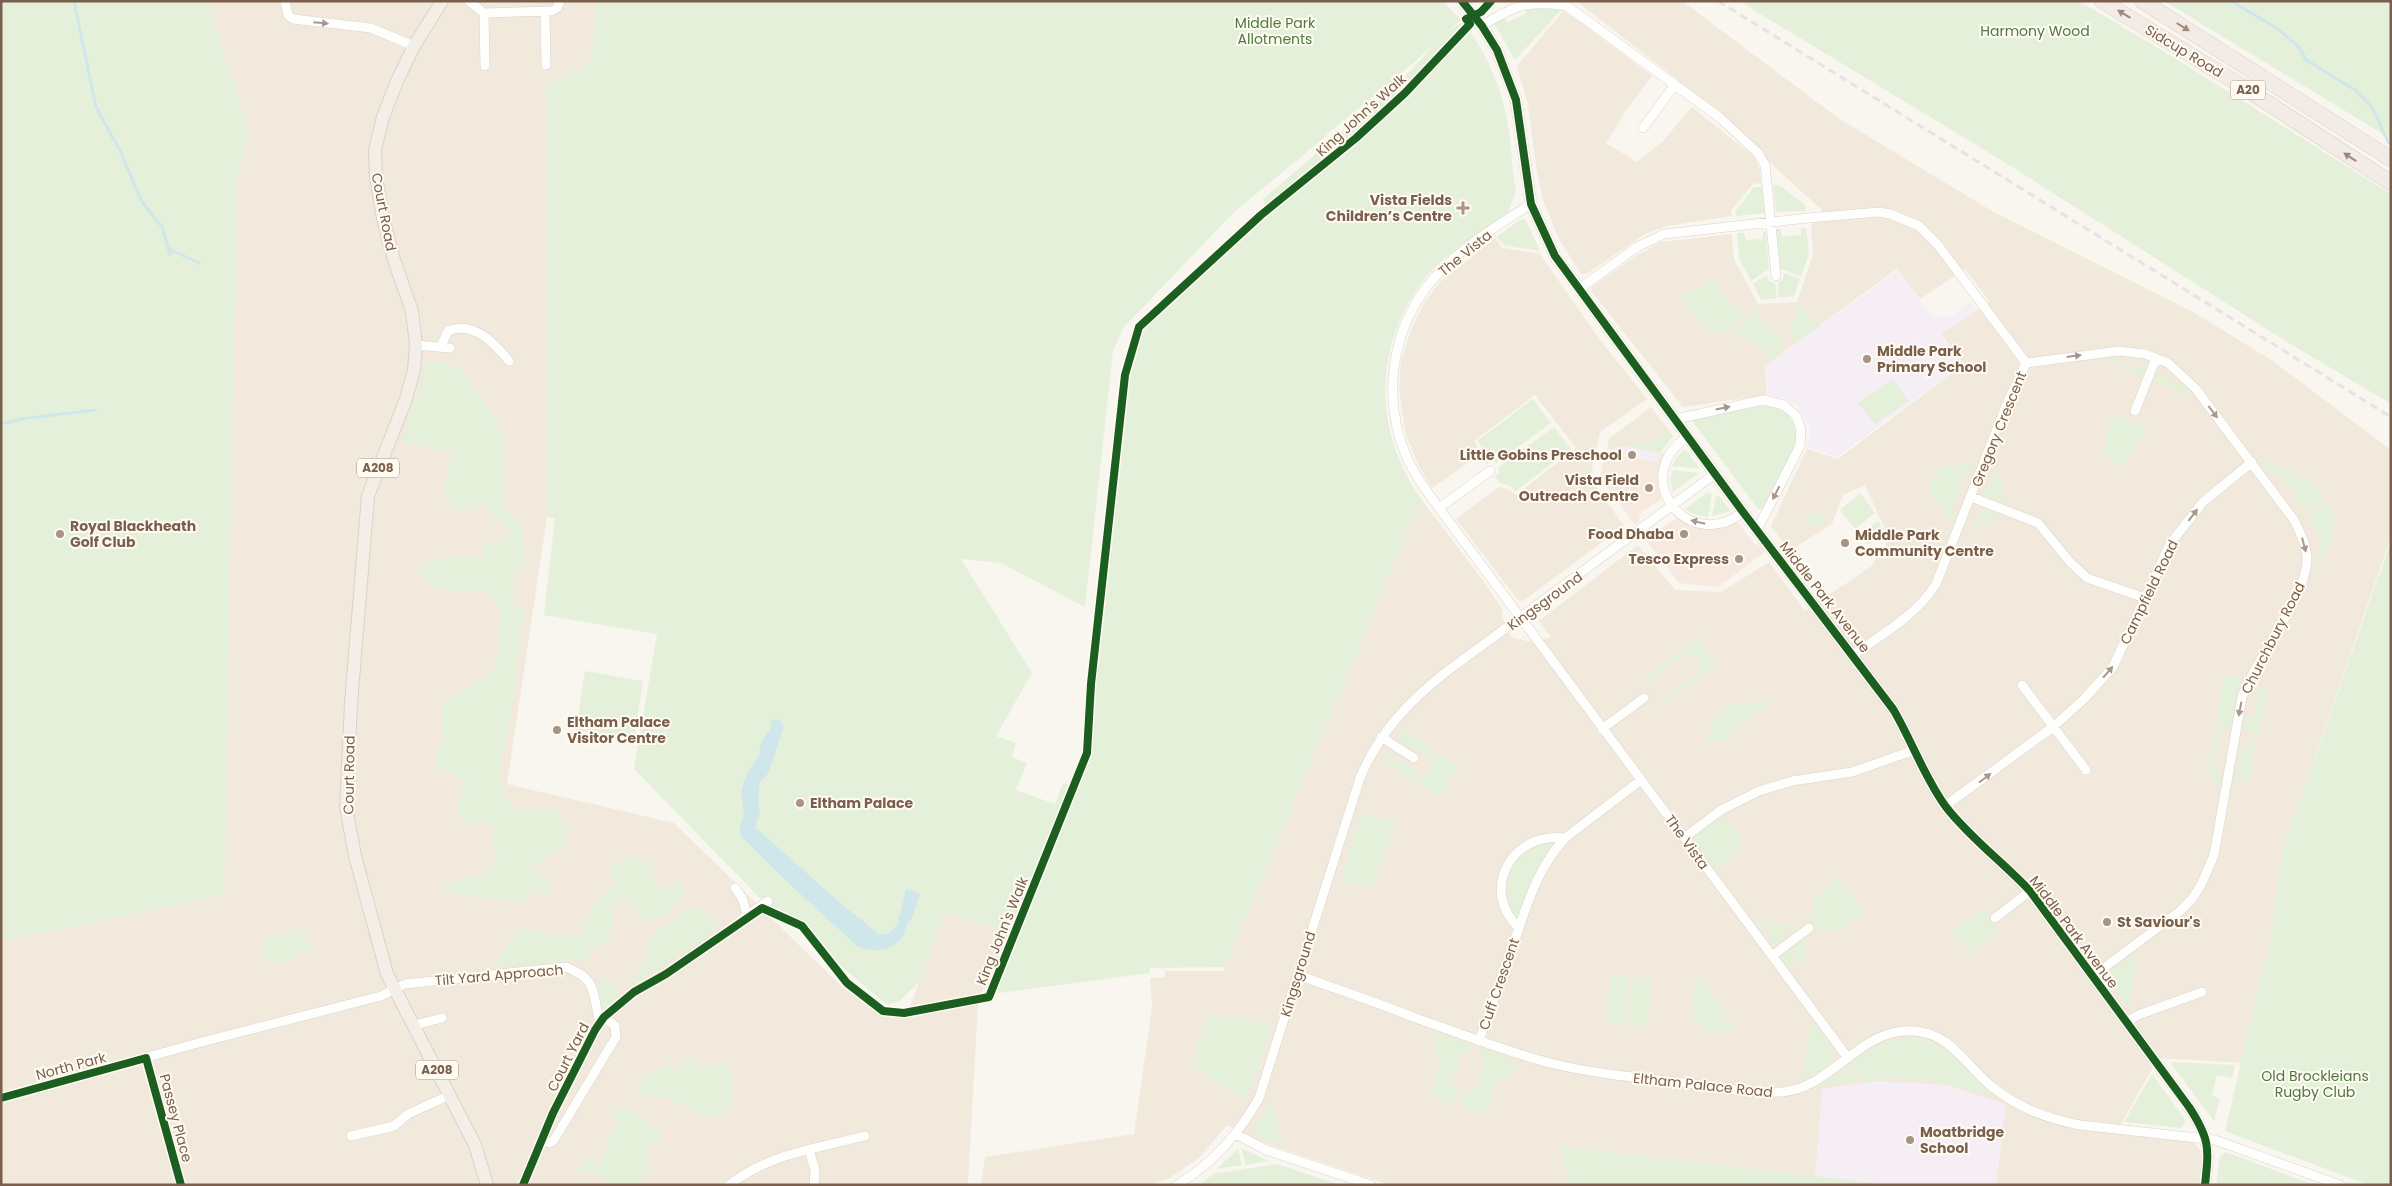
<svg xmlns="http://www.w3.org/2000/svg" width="2392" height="1186" viewBox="0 0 2392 1186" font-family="Poppins,sans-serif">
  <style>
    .residential { fill: #f2e9dd }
    .commercial { fill: #f6e9e0 }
    .education { fill: #f6eef5 }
    .green { fill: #e5f0da }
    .water { fill: #cfe7ea }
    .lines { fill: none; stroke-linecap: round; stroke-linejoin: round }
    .stream { stroke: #cfe7ea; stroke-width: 3 }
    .street-casing { stroke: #d9d3cd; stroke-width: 10 }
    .secondary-casing { stroke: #d9d2cb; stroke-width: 12 }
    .primary-casing { stroke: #dad2cb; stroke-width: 14 }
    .highway-casing { stroke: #dad2cb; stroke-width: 16 }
    .street { stroke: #fefefd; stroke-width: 9 }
    .secondary { stroke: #fefefd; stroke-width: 11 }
    .primary { stroke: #f3efe7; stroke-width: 12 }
    .highway { stroke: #f2ebe6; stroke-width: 15 }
    .rail { stroke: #e6e3e6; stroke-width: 3; stroke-dasharray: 8 5; stroke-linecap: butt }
    .cycleway-casing { stroke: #fffbf2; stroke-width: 11 }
    .cycleway { stroke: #1b5e20; stroke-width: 8 }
    .oneway { fill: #9e897a }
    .oneway2 { fill: #a8978a }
    .poi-dot { fill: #a69485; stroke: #fffbf2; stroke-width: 2 }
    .labels { text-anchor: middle; stroke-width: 4; stroke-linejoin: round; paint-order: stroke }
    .shield { fill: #fffbf2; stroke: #a28e7e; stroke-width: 1 }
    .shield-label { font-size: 12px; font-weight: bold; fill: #7a5f4c }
    .park-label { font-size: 14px; fill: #4e7a41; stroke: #fffbf2 }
    .street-label { font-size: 14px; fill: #7a5f4c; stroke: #fffbf2 }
    .poi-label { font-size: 14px; font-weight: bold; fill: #7a5f4c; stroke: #fffbf2; text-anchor: start }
  </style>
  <rect width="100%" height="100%" fill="#f9f6ef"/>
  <path class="residential" d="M207 1H597L591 62 545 87 547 517 507 784 674 823 841 986 883 1017H906L945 912 1002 930 1005 949 991 985 984 987 978 1003 968 1185H1V941L224 895 237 175 250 134Z
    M1576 1H1682L1838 118 1992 211 2193 312 2273 361 2391 450V537L2282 852 2268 957H2266L2241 1063 2158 1058 2117 1131 2193 1141 2200 1150 2201 1164 2198 1185H1390L1267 1144 1227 1125 1199 1158 1168 1179 1149 1185H981L985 1157 1134 1134 1152 1007 1150 978 1165 977V971H1223L1421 499 1482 579 1502 609V617L1511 637 1531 642 1551 637 1539 621 1638 545 1675 590 1721 592 1769 562 1805 611 1872 566 1878 554 1884 550 1888 536 1865 485 1843 495 1832 524 1789 551 1771 526 1807 449 1838 459 1964 364 1941 334 1990 302 1965 269 1920 299 1897 269 1765 365 1767 395 1683 407 1591 291 1592 287 1636 256 1661 242 1732 234 1734 259 1758 304 1797 302 1813 254 1811 227 1822 210 1677 79Z
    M1563 11 1576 19 1652 76 1627 109 1606 143 1637 162 1663 141 1692 107 1754 157 1760 170 1761 183 1753 184 1731 211 1732 216 1667 226 1645 234 1588 273 1581 274 1559 239 1544 203 1537 172 1528 105 1517 66Z
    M1495 238 1502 248 1540 254 1600 340 1647 399 1600 432 1590 478 1624 526 1523 601 1518 600 1456 519 1499 487 1508 489 1516 495 1576 448 1535 395 1474 441 1479 451 1478 456 1432 488 1419 466 1406 435 1399 390 1401 360 1410 333 1422 306 1440 282Z
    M1651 407 1673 436 1645 450 1607 449 1609 439Z"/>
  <path class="commercial" d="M1623 446 1666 454 1660 471 1661 499 1640 513 1639 521 1635 525 1600 477 1606 450H1617Z
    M1677 518 1686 523 1706 529 1735 522 1739 524 1754 544 1763 546 1766 551 1718 587 1679 583 1642 535 1645 533H1655Z"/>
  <path class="education" d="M1898 270 1931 316 1950 317 1971 302 1977 310 1940 334 1963 364 1837 457 1807 447 1810 436 1809 428 1799 407 1785 399 1768 396 1766 365Z
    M1623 446 1660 453 1657 462 1627 457 1605 456 1606 450H1617Z
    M1876 1081 1946 1085 2006 1104 1996 1185H1887L1815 1176 1822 1089Z"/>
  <path class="green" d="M1 1H207L250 134 237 175 224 895 1 941Z
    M597 1H1443L1461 20 1447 33 1462 22 1464 26 1453 38 1454 45 1469 30C1492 63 1506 100 1510 140 1512 157 1512 173 1516 190L1508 212C1486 229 1443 255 1427 276 1373 343 1372 429 1421 499L1225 967 1150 968V973L999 993 997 987 1023 926 1089 755 1127 371 1130 356 1141 329 1269 212 1263 199 1397 85 1435 44 1388 85 1330 131 1325 137 1233 213 1124 327 1113 351 1085 607 1001 563 961 559 1032 673 996 736 1016 743 1012 757 1027 763 1016 790 1055 804 1063 783 1069 785 1005 949 997 946 1002 930 945 912 920 981 898 1002 886 1004 758 896 634 769 657 634 544 615 555 518 547 517 545 86 591 62Z
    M1739 1H2079L2173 57 2391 194V404L2284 340 2001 160Z
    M2164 1H2391V142L2378 131Z
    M1555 7 1561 10 1515 60 1494 23 1504 17 1507 22 1526 14 1525 8Z
    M1773 185H1779L1805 205 1806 211 1776 212Z
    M1754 187H1762L1765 213 1736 216 1735 212Z
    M1525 219 1540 251 1504 245 1497 237 1519 220Z
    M1801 228H1806L1809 254 1801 276 1778 268 1775 229H1781L1782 237 1801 235Z
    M1763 232H1766L1769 269 1751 281 1739 259 1737 233H1744L1746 240 1763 239Z
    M1784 273 1800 279 1794 296 1779 298 1778 283 1783 279Z
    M1767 275 1769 281 1775 283 1777 298 1761 300 1753 283Z
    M1715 279 1729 306 1734 303 1740 311 1745 314 1732 327 1737 331 1754 311H1758L1759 323 1770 322 1769 336H1781L1783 353 1766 365 1767 350 1735 333 1708 331 1679 297Z
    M1797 306H1802L1820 326 1793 345 1789 322 1798 321Z
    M2117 358V364L2143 368 2147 362 2142 376 2101 359Z
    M436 360 460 369 487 405 503 436 504 504 522 528 525 566 514 574 512 602 524 609 508 737 499 768 504 792 517 811 554 807 569 829 561 849 532 865 539 875 550 881 552 891 545 895 531 892 519 905 501 898 484 899 469 893 457 895 437 885 485 874 497 862 491 842 494 827 481 822 463 824 457 804 465 783 454 773 438 769 435 756 444 740 441 726 443 703 472 687 497 665 501 608 485 591C459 590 432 596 418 571 434 555 460 557 481 558L483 544 502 541 512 531 495 519 485 505 465 512 443 499 452 453 415 444H404L403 433 417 395 424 366Z
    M2158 368H2162L2158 373 2176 385 2180 381 2190 392 2191 397 2153 381Z
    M1893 379 1909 401 1875 424 1858 403Z
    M1533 399 1551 423 1496 463 1493 461 1486 464 1481 457V445L1477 441Z
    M1767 405C1826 420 1779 478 1762 509H1758L1693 422V418Z
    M2123 415 2126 420 2131 424 2140 421 2146 432 2123 465 2103 457 2111 418Z
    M1554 427 1571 449 1516 491 1510 486 1500 483 1495 477 1499 473V467Z
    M1668 430 1673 436 1660 453 1623 445 1626 443 1633 446 1647 441 1650 443Z
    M1685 449 1700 469 1672 466 1676 458Z
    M2263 459 2316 484 2324 498V501L2306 511 2276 471 2270 475 2259 461Z
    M1960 464H1977L1975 469 1968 468 1951 510 1957 514 1953 522C1947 514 1938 506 1933 498 1919 476 1942 465 1960 464Z
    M1990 469C2001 474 2006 491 2003 503L1982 493 1983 487 1990 489 1995 476 1989 472Z
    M1673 470 1699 473 1673 492 1670 479Z
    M1707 493 1712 494 1708 517 1693 514 1685 509Z
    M1860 493 1875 513 1855 529 1840 510Z
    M1716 496 1720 497 1731 511 1712 516Z
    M2325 504 2328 505 2336 522 2318 573 2312 572 2313 566 2320 567C2322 549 2318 530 2308 514Z
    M1982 507 1999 513 1992 522 1973 529Z
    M1807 512 1826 514V517L1823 519 1826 520 1825 525 1804 527 1807 526Z
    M1878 521 1885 536 1869 544 1863 542 1859 536Z
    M2391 541V1185H2369L2225 1131 2266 956H2268L2282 852Z
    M1698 638 1707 650 1695 659 1689 652 1647 682 1641 679Z
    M1709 652 1717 665 1663 705 1660 700 1703 670 1696 661Z
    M585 671 643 681 634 739 576 730Z
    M2225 674 2241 679 2230 728 2215 725Z
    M2254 686 2268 689 2258 734 2243 732 2246 715 2254 716 2259 694 2252 692Z
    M1766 698V706L1757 715 1732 729 1727 739 1708 744 1706 742 1721 708 1730 704H1752Z
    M1402 729 1438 753C1423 754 1412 750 1399 742L1397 734Z
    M2216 729 2229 731 2228 734 2221 733 2213 770 2222 772 2220 782 2213 781V775L2205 773Z
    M2242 736 2256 740 2250 781 2248 782 2234 780 2239 753 2247 754 2250 739Z
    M1390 752H1394L1390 759 1398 764 1403 758 1405 765 1414 770 1418 784 1381 760 1385 753Z
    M1443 756 1460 767 1440 796 1421 785 1419 777 1430 769 1431 757Z
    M1361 813 1396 824 1370 890 1341 880Z
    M1722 815 1740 838 1739 851 1716 870 1692 839Z
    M1555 841 1536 869 1517 918 1515 917C1493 879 1514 848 1555 841Z
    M632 856 651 862 656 881 664 888 681 883 686 890 683 899 672 905 669 913 651 923 636 914 635 906 627 896 614 902 613 922 608 940C596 944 591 949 586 961 556 956 524 973 495 963L516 932 532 929 547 936H580L596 901 614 886 608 857 617 866Z
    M1838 878 1865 914 1840 932 1816 928 1810 921 1814 897Z
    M695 906 710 917 718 928 638 983 628 982 646 961 649 944 656 931 672 921 681 910Z
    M1979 911 1987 912 1988 920 1998 926 1996 934 1972 952H1968L1954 934V930Z
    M1756 921 1799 927 1794 932 1790 927 1778 935 1782 941 1772 946 1769 941 1773 937 1763 923 1757 926 1754 922Z
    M305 927 309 939 304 938 305 945 310 943 314 948 280 964 270 963C263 956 261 948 263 938Z
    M1806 938 1805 960 1786 966 1781 958 1782 956Z
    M2137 951 2129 1009 2104 976Z
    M1611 975 1629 977 1625 1024 1606 1022Z
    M1633 977 1652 979 1647 1026 1628 1024Z
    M1696 977 1706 984C1709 994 1712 996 1719 1003 1727 1012 1725 1022 1737 1028L1717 1034 1708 1033 1695 1020 1691 1005Z
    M599 980 620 987C617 998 616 1006 604 1008 594 1002 597 990 599 980Z
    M1236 1016 1271 1026 1256 1076 1245 1101 1192 1066 1205 1018Z
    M1811 1020 1836 1054 1835 1059 1805 1080 1803 1079Z
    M1437 1033 1474 1046 1472 1052H1463L1451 1086 1458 1089 1457 1094 1459 1095 1456 1105 1429 1096 1441 1062 1433 1046Z
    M1916 1037C1951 1046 1963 1069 1989 1092L1988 1094C1947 1081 1904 1075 1861 1080L1853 1062C1873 1047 1890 1038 1916 1037Z
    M1482 1049 1517 1061 1514 1074 1497 1081 1485 1115 1460 1106 1466 1092 1474 1094 1486 1059 1478 1054Z
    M690 1056 703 1069 724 1061 733 1076V1105C710 1128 694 1107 669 1099 663 1096 653 1100 646 1099L639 1091 638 1082 666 1065 686 1068 683 1059Z
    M2170 1062 2235 1065 2232 1078 2217 1075 2212 1096 2220 1098 2214 1121Z
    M1850 1064 1857 1080 1826 1086 1825 1083Z
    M2152 1074 2184 1118 2185 1123 2181 1128 2124 1122Z
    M1270 1101 1283 1144 1282 1147 1258 1136 1253 1132Z
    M615 1106 631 1111 659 1129 660 1143 650 1147 648 1156 651 1169 642 1181V1185H611L599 1177 576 1170 582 1162 592 1158 599 1164 604 1157 605 1148 612 1146 607 1141 610 1132 616 1124 613 1114Z
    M1559 1146 1887 1185H1570Z
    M1241 1148 1269 1161 1246 1165Z
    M1238 1149 1242 1165 1217 1169Z
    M2226 1152 2314 1185H2216L2220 1156Z
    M1277 1164 1340 1185H1199L1213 1174Z"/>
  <path class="water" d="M777 719 782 722 783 729 769 772 760 783 758 797 760 814 755 827 839 902 879 934H887L897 926 906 889 920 894 912 918C906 922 906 929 903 935 893 952 873 953 857 946L782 877 740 835V826L744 814 741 793 744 782 748 772 759 756 761 742 771 728V720Z"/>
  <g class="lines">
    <path class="stream" d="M74 1 96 107 120 151 142 202 162 227 170 254
      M2231 1 2278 29 2300 48 2306 60 2355 90 2372 107 2388 142 2391 144
      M169 249 199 263
      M1 424 21 419 95 410"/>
    <g class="street-casing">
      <path id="street" d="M285 1 288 15 293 19 371 28 414 46
        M469 1 484 13 552 11 557 8 560 1
        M545 12 546 65
        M484 13 485 66
        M1482 26C1514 5 1528 0 1567 6L1719 117 1758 153 1765 165 1776 276
        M1643 128 1674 86
        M1531 204C1498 225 1460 248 1434 278 1390 329 1381 399 1408 460 1416 477 1428 493 1439 508L1848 1058
        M1579 289 1637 247 1664 234 1808 218 1879 212 1890 214 1919 226 1938 245 2026 363 2006 406 1936 584C1917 615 1882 634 1853 655
        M416 345 450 348
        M441 346 448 331C474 320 495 344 509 361
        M2026 363 2119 351 2145 354 2168 363 2196 389 2294 520C2300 532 2307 546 2307 560 2306 598 2256 657 2242 697L2214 855 2201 885 2192 899 2180 911 2093 976
        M2135 411 2156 358
        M1676 419 1763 400 1784 405 1796 416 1801 429 1800 446 1757 530
        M1688 436C1627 478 1689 555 1743 512
        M1971 497 2038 523 2070 562 2087 578 2145 598
        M1439 508 1490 471
        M2022 685 2086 770
        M1602 729 1644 698
        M1381 737 1414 758
        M1945 806 2053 727 2084 699 2113 667 2170 544 2203 502 2252 462
        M1684 838 1721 810 1759 791 1792 781 1852 772 1915 750
        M735 888 742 898 748 917
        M762 908 802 926 847 983 883 1011 904 1013 989 997 1087 753 1089 735
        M1995 918 2030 891
        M1519 928C1531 893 1540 866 1565 838L1641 780
        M1772 956 1809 928
        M1298 975C1336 989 1375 1002 1413 1017 1459 1033 1504 1051 1550 1063 1595 1074 1639 1078 1685 1083 1716 1087 1750 1094 1782 1092 1833 1088 1860 1027 1914 1031 1950 1033 1966 1065 1991 1086 2017 1107 2047 1119 2080 1125L2215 1140 2340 1185
        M2127 1022 2138 1015 2202 992
        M415 1025 442 1018
        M1479 1041 1519 928C1479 890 1512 831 1565 838
        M146 1058 181 1185
        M1 1098 198 1043 381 996 405 984 566 967C599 980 591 992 600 1022
        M1236 1134 1266 1150 1371 1185
        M351 1136 394 1126 408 1114 450 1095
        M542 1140 550 1143 554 1140 616 1037 615 1026 604 1017
        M809 1150 815 1170 814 1185
        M523 1185 553 1113 595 1030 604 1017 634 992 666 974 768 901
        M729 1185C768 1154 818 1148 865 1136
        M1177 1185C1213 1163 1238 1135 1259 1098L1360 778C1379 733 1408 702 1446 672L1716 473"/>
    </g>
    <g class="secondary-casing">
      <path id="secondary" d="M1462 1 1482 26 1497 50 1516 100 1531 204 1555 256 1743 512 1893 709C1912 741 1924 777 1946 807 1971 839 2003 862 2030 891L2189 1107C2210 1139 2209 1148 2205 1185"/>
    </g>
    <g class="primary-casing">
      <path id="primary" d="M442 1 414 46 397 81 383 117 375 150 376 177 383 218 394 260 412 311 416 345 414 370 406 399 368 496 351 704 346 807 355 856 387 974 475 1145 487 1185"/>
    </g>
    <g class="highway-casing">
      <path id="highway" d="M2102 1 2240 85 2391 183
        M2142 1 2391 159"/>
    </g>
    <use href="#street" class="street"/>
    <use href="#secondary" class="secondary"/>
    <use href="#primary" class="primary"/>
    <use href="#highway" class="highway"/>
    <path class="rail" d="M1718 1 2391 417"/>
    <g class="cycleway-casing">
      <path id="cycleway" d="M1462 1 1482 26 1497 50 1516 100 1531 204 1555 256 1743 512 1893 709C1912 741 1924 777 1946 807 1971 839 2003 862 2030 891L2189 1107C2210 1139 2209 1148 2205 1185
        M1 1098 146 1058 181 1185
        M523 1185 553 1113 595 1030 604 1017 634 992 666 974 762 908 802 926 847 983 883 1011 904 1013 989 997 1087 753 1091 684 1125 375 1139 327 1261 215 1356 138 1405 93 1470 24 1466 19 1481 12 1491 1"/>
    </g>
    <use href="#cycleway" class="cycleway"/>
  </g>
  <defs><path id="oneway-solid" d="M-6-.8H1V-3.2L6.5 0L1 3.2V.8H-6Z" transform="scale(1.25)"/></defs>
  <g class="oneway">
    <use href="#oneway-solid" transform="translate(2124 14) rotate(-149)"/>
    <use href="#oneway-solid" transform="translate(2183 27) rotate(32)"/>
    <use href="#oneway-solid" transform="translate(2350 157) rotate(-147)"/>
  </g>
  <g class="oneway2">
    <use href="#oneway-solid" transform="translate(321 23) rotate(5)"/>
    <use href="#oneway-solid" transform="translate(2074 356) rotate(-7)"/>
    <use href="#oneway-solid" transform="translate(1723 408) rotate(-12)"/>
    <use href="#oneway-solid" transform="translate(2213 412) rotate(53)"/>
    <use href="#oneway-solid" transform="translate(1776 493) rotate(117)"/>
    <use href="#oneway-solid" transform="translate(2193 515) rotate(-52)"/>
    <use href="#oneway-solid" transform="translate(1698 522) rotate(-166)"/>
    <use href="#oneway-solid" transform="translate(2304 545) rotate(75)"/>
    <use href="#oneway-solid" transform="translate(2108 672) rotate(-49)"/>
    <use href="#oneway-solid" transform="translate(2240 709) rotate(101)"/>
    <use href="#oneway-solid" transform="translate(1985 778) rotate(-37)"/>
  </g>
  <g class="poi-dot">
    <path d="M1460.5 200.5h5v5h5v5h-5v5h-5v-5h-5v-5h5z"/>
    <circle cx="1867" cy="359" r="5"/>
    <circle cx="1632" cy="455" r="5"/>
    <circle cx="1649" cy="488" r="5"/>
    <circle cx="60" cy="534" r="5"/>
    <circle cx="1684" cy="534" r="5"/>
    <circle cx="1845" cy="543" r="5"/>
    <circle cx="1739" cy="559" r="5"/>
    <circle cx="557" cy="730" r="5"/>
    <circle cx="800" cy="803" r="5"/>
    <circle cx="2107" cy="922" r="5"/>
    <circle cx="1910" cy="1140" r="5"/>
  </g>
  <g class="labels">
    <g class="shield">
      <rect x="2230.5" y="80.5" width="35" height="19" rx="4"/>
      <rect x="357" y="458.5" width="42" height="19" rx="4"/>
      <rect x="416" y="1060.5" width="42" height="19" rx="4"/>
    </g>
    <g class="shield-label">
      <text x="2248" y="94">A20</text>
      <text x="378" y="472">A208</text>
      <text x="437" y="1074">A208</text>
    </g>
    <g class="park-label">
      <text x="1275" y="28">Middle Park<tspan x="1275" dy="16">Allotments</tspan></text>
      <text x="2035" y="36">Harmony Wood</text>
      <text x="2315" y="1081">Old Brockleians<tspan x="2315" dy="16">Rugby Club</tspan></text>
    </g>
    <g class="street-label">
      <text transform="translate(2184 51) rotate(31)" y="5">Sidcup Road</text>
      <text transform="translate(1361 115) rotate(-42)" y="5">King John's Walk</text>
      <text transform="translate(384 212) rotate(79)" y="5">Court Road</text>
      <text transform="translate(1465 253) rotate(-39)" y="5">The Vista</text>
      <text transform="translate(1999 429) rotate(-68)" y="5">Gregory Crescent</text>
      <text transform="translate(2149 592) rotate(-64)" y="5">Campfield Road</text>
      <text transform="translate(1825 597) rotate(52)" y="5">Middle Park Avenue</text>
      <text transform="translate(1545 601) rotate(-36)" y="5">Kingsground</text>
      <text transform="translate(2273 638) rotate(-63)" y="5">Churchbury Road</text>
      <text transform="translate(349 775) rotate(-89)" y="5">Court Road</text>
      <text transform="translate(1687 842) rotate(54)" y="5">The Vista</text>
      <text transform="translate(1002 931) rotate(-68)" y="5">King John's Walk</text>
      <text transform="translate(2074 932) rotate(53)" y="5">Middle Park Avenue</text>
      <text transform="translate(1298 974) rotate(-73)" y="5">Kingsground</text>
      <text transform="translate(499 975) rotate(-5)" y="5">Tilt Yard Approach</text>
      <text transform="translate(1499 984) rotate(-71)" y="5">Cuff Crescent</text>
      <text transform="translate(568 1057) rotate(-63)" y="5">Court Yard</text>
      <text transform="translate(71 1066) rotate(-15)" y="5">North Park</text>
      <text transform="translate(1703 1085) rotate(6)" y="5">Eltham Palace Road</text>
      <text transform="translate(176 1118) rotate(75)" y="5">Passey Place</text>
    </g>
    <g class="poi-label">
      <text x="1452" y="205" text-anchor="end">Vista Fields<tspan x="1452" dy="16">Children’s Centre</tspan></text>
      <text x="1877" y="356">Middle Park<tspan x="1877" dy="16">Primary School</tspan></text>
      <text x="1622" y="460" text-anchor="end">Little Gobins Preschool</text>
      <text x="1639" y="485" text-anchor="end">Vista Field<tspan x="1639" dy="16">Outreach Centre</tspan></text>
      <text x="70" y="531">Royal Blackheath<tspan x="70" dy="16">Golf Club</tspan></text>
      <text x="1674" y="539" text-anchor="end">Food Dhaba</text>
      <text x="1855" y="540">Middle Park<tspan x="1855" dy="16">Community Centre</tspan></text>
      <text x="1729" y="564" text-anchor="end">Tesco Express</text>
      <text x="567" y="727">Eltham Palace<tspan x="567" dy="16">Visitor Centre</tspan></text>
      <text x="810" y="808">Eltham Palace</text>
      <text x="2117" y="927">St Saviour's</text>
      <text x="1920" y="1137">Moatbridge<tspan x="1920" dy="16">School</tspan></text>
    </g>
  </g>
  <rect width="2392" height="1186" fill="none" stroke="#7a5f4c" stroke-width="5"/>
</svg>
